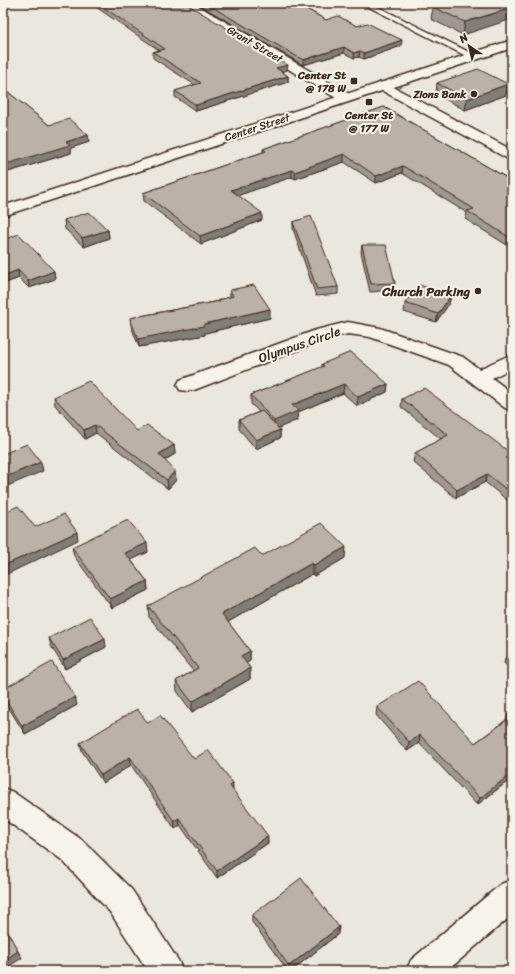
<svg xmlns="http://www.w3.org/2000/svg" width="515" height="974" viewBox="0 0 515 974" font-family="Sriracha,sans-serif">
  <style>
    .lines { fill: none; stroke-linecap: round; stroke-linejoin: round }
    .lane-casing { stroke: #3b2a1e; stroke-width: 3 }
    .street-casing { stroke: #3b2a1e; stroke-width: 3 }
    .secondary-casing { stroke: #3b2a1e; stroke-width: 3 }
    .lane { fill: #f7f3e8; fill-rule: evenodd }
    .street { fill: #f7f3e8; fill-rule: evenodd }
    .secondary { fill: #f7f3e8; fill-rule: evenodd }
    .wall { fill: #a09990; stroke: #3b2a1e }
    .shaded-wall { fill: #827d75; stroke: #3b2a1e }
    .building { fill: #bab2a7; stroke: #3b2a1e }
    .poi-dot { fill: #3b2a1e; stroke: #f7f3e8; stroke-width: 1.5 }
    .labels { text-anchor: middle; stroke-width: 4; stroke-linejoin: round; paint-order: stroke }
    .far-street-label { font-size: 11px; fill: #3b2a1e; stroke: #f7f3e8 }
    .far-poi-label { font-size: 11px; font-weight: bold; fill: #3b2a1e; stroke: #f7f3e8; text-anchor: end }
    .poi-label { font-size: 13px; font-weight: bold; fill: #3b2a1e; stroke: #f7f3e8; text-anchor: end }
    .street-label { font-size: 13px; fill: #3b2a1e; stroke: #f7f3e8 }
  </style>
  <rect width="100%" height="100%" fill="#ece7dc"/>
  <filter id="ink" filterUnits="userSpaceOnUse"><feTurbulence type="fractalNoise" baseFrequency=".025" numOctaves="2"/><feDisplacementMap in="SourceGraphic" scale="8" xChannelSelector="R" yChannelSelector="G"/><feConvolveMatrix kernelMatrix="1 2 1 2 8 2 1 2 1" color-interpolation-filters="sRGB"/></filter>
  <g filter="url(#ink)">
    <g class="lines">
      <g class="lane-casing">
        <path id="lane" d="M361 3H370L477 56 470 58Z"/>
      </g>
      <g class="street-casing">
        <path id="street" d="M179 3H193L351 95 353 98 351 101H341Z
          M384 82 512 150V161L379 89 377 86 379 83Z
          M348 322 380 328 463 357 479 369 512 354V368L492 378 512 393V410L505 408 449 365 370 337 348 334 329 338 194 390 187 391 180 390 177 385 180 380 316 330Z
          M3 788 13 792 82 840 132 890 178 960 183 971H148L110 912 62 860 3 818Z
          M512 880V915L447 971H406L411 960 501 884Z"/>
      </g>
      <g class="secondary-casing">
        <path id="secondary" d="M512 40V48L3 216V206Z"/>
      </g>
      <use href="#lane" class="lane"/>
      <use href="#street" class="street"/>
      <use href="#secondary" class="secondary"/>
    </g>
    <path class="wall" d="M90 3H185L287 70 282 72 288 76V82L196 111 175 97V91L195 85 153 58V52L159 50Z
      M196 3H296L326 20 357 26 401 46 364 59 359 57 354 58 344 53 303 65Z
      M437 3H512L463 35 431 19 433 7 441 5Z
      M437 83 506 95 465 110 436 94Z
      M3 88 49 125 88 135 89 142 71 148V153L8 172 3 167Z
      M384 107 507 178H512V248L465 219 467 213 402 173 376 183 344 162 295 179 292 177 238 195 262 220 201 244 144 201 143 193 263 152V149Z
      M64 220 108 230 109 238 84 247 65 229Z
      M293 222 338 287V294L316 296 293 229Z
      M3 240 54 271 55 279 29 288 19 278 3 284Z
      M362 245 395 283 394 290 370 292 361 252Z
      M230 290 270 318 205 333V335L139 347 131 326 130 318 219 301V300L230 297Z
      M451 295 449 304 436 322 404 312 405 303Z
      M322 364 388 384 387 392 357 406 343 393 298 412 297 420 278 428 280 430V438L256 449 239 429V420L259 412 251 404V395L322 367Z
      M54 397 137 431 174 445 175 454 165 460 176 480 168 489 96 433 85 439 55 405Z
      M402 399 512 454V504L485 482 456 498 413 462 415 453 441 439 401 407Z
      M72 547 148 552 131 560 147 581 148 590 112 608 74 556Z
      M262 556 345 558 314 576 312 574 228 622 250 651V661L246 663 250 668V679L192 712 177 691 176 681 193 671 149 617 148 606Z
      M49 638 106 647 65 669 51 646Z
      M512 654V670L504 663 505 658Z
      M3 689 77 705 25 734 3 699Z
      M377 707 475 743 506 720 508 714 512 711V778L477 805 419 743 407 751 376 715Z
      M148 723 194 759 233 791 268 843 217 878 180 825 175 829 131 765 103 783 82 751 80 743Z
      M252 915 338 934 291 971H288L252 922Z"/>
    <path class="shaded-wall" d="M512 8V19L463 35 465 22Z
      M402 40 401 46 364 59V53Z
      M344 47V53L303 65V60Z
      M360 51 359 57 354 58V53Z
      M288 65 287 70 276 74V68Z
      M288 76V82L196 111V105Z
      M508 84 506 95 465 110 467 99Z
      M88 135 89 142 71 148V153L8 172 6 164 66 142Z
      M344 154V162L295 179V172Z
      M403 166 402 173 376 183V176Z
      M292 170V177L231 198V190Z
      M262 213V220L201 244 200 236Z
      M108 230 109 238 84 247 82 238Z
      M18 270 19 278 3 284V276Z
      M54 271 55 279 29 288 28 281Z
      M451 295 449 304 436 322 438 314Z
      M270 309V318L205 333V335L139 347 138 339Z
      M344 384 343 393 298 412 297 420 274 430V421L292 405Z
      M388 384 387 392 357 406 358 397Z
      M95 425 96 433 85 439 84 430Z
      M280 430V438L256 449V440Z
      M174 445 175 454 160 463 159 454Z
      M41 462 43 471 3 488V478Z
      M175 471 176 480 168 489 167 480Z
      M487 474 485 482 456 498 457 490Z
      M77 532 78 540 3 576V566Z
      M147 543 148 552 127 562 125 553Z
      M346 547 345 558 314 576V565Z
      M312 563V574L223 625 222 614Z
      M147 581 148 590 112 608 110 599Z
      M105 639 106 647 65 669 63 660Z
      M250 651V661L241 667V656Z
      M250 668V679L192 712V702Z
      M75 697 77 705 25 734 22 726Z
      M420 735 419 743 407 751 409 742Z
      M130 757 131 765 103 783 101 775Z
      M512 773V778L477 805 480 798Z
      M233 783V791L230 786Z
      M179 818 180 825 175 829 174 821Z
      M268 836V843L217 878V871Z
      M339 927 338 934 291 971H289V966Z
      M18 951 22 958 3 970V961Z"/>
    <path class="building" d="M97 3H185L288 65 276 68 288 76 196 105 175 91 201 83 153 52 165 49Z
      M205 3H296L326 20 338 16 357 26 367 23 402 40 364 53 360 51 354 53 344 47 303 60Z
      M447 3H512V8L465 22 433 7Z
      M478 69 508 84 467 99 437 83Z
      M3 88 49 125 69 119 88 135 66 142 70 145 6 164 3 161Z
      M384 107 507 178 510 176 512 178V239L467 211 474 209 403 166 376 176 344 154 295 172 292 170 231 190 262 213 200 236 143 193 266 151 263 149Z
      M89 212 108 230 82 238 64 220Z
      M311 216 338 287 317 289 293 222Z
      M19 234 54 271 28 281 18 270 3 276V240Z
      M362 245H386L395 283 371 284Z
      M254 285 270 309 204 324V326L138 339 130 318 220 301 219 300 233 296 230 290Z
      M419 285 451 295 438 314 405 303Z
      M351 352 388 384 358 397 344 384 292 405 298 411 274 421 251 395 324 366 322 364Z
      M89 381 137 431 147 425 174 445 159 454 175 471 167 480 95 425 84 430 54 397Z
      M424 388 512 454V494L487 474 457 490 415 453 448 435 402 399Z
      M262 411 280 430 256 440 239 420Z
      M27 444 41 462 3 478V454Z
      M18 506 35 527 64 514 77 532 3 566V513Z
      M128 520 147 543 125 553 147 581 110 599 72 547Z
      M321 523 346 547 314 565 312 563 222 614 250 651 241 656 250 668 192 702 176 681 198 668 148 606 255 548 262 556Z
      M90 617 105 639 63 660 49 638Z
      M512 654V665L505 658Z
      M52 662 75 697 22 726 3 695V689Z
      M418 681 475 743 511 717 508 714 512 711V773L480 798 420 735 409 742 377 707Z
      M137 709 148 723 160 715 194 759 208 750 233 783 230 786 268 836 217 871 179 818 174 821 130 757 101 775 80 743Z
      M301 878 339 927 289 966 252 915Z
      M3 923 18 951 3 961Z"/>
  </g>
  <g class="poi-dot">
    <rect x="350" y="77" width="8" height="8" rx="2"/>
    <circle cx="474" cy="94" r="4"/>
    <rect x="365" y="98" width="8" height="8" rx="2"/>
    <circle cx="478" cy="291" r="4"/>
  </g>
  <g class="labels">
    <g class="far-street-label">
      <text transform="translate(255 44) rotate(30)" y="4">Grant Street</text>
      <text transform="translate(257 127) rotate(-18)" y="4">Center Street</text>
    </g>
    <g class="far-poi-label">
      <text x="346" y="79">Center St<tspan x="346" dy="13">@ 178 W</tspan></text>
      <text x="466" y="98">Zions Bank</text>
      <text x="369" y="119" text-anchor="middle">Center St<tspan x="369" dy="13">@ 177 W</tspan></text>
    </g>
    <g class="poi-label">
      <text x="470" y="296">Church Parking</text>
    </g>
    <g class="street-label">
      <text transform="translate(299 344) rotate(-19)" y="5">Olympus Circle</text>
    </g>
  </g>
  <rect width="515" height="974" fill="none" stroke="#f7f3e8" stroke-width="16"/>
  <rect x="8" y="8" width="499" height="958" fill="none" stroke="#3b2a1e" stroke-width="1.5" filter="url(#ink)"/>
  <g transform="translate(469 46) rotate(325)" stroke="#f7f3e8" stroke-width="3" paint-order="stroke">
  <path d="M0-3L7 15L0 10L-7 15Z" fill="#3b2a1e"/>
  <text y="-6" font-size="11" font-weight="bold" text-anchor="middle" fill="#3b2a1e">N</text>
  </g>
</svg>
